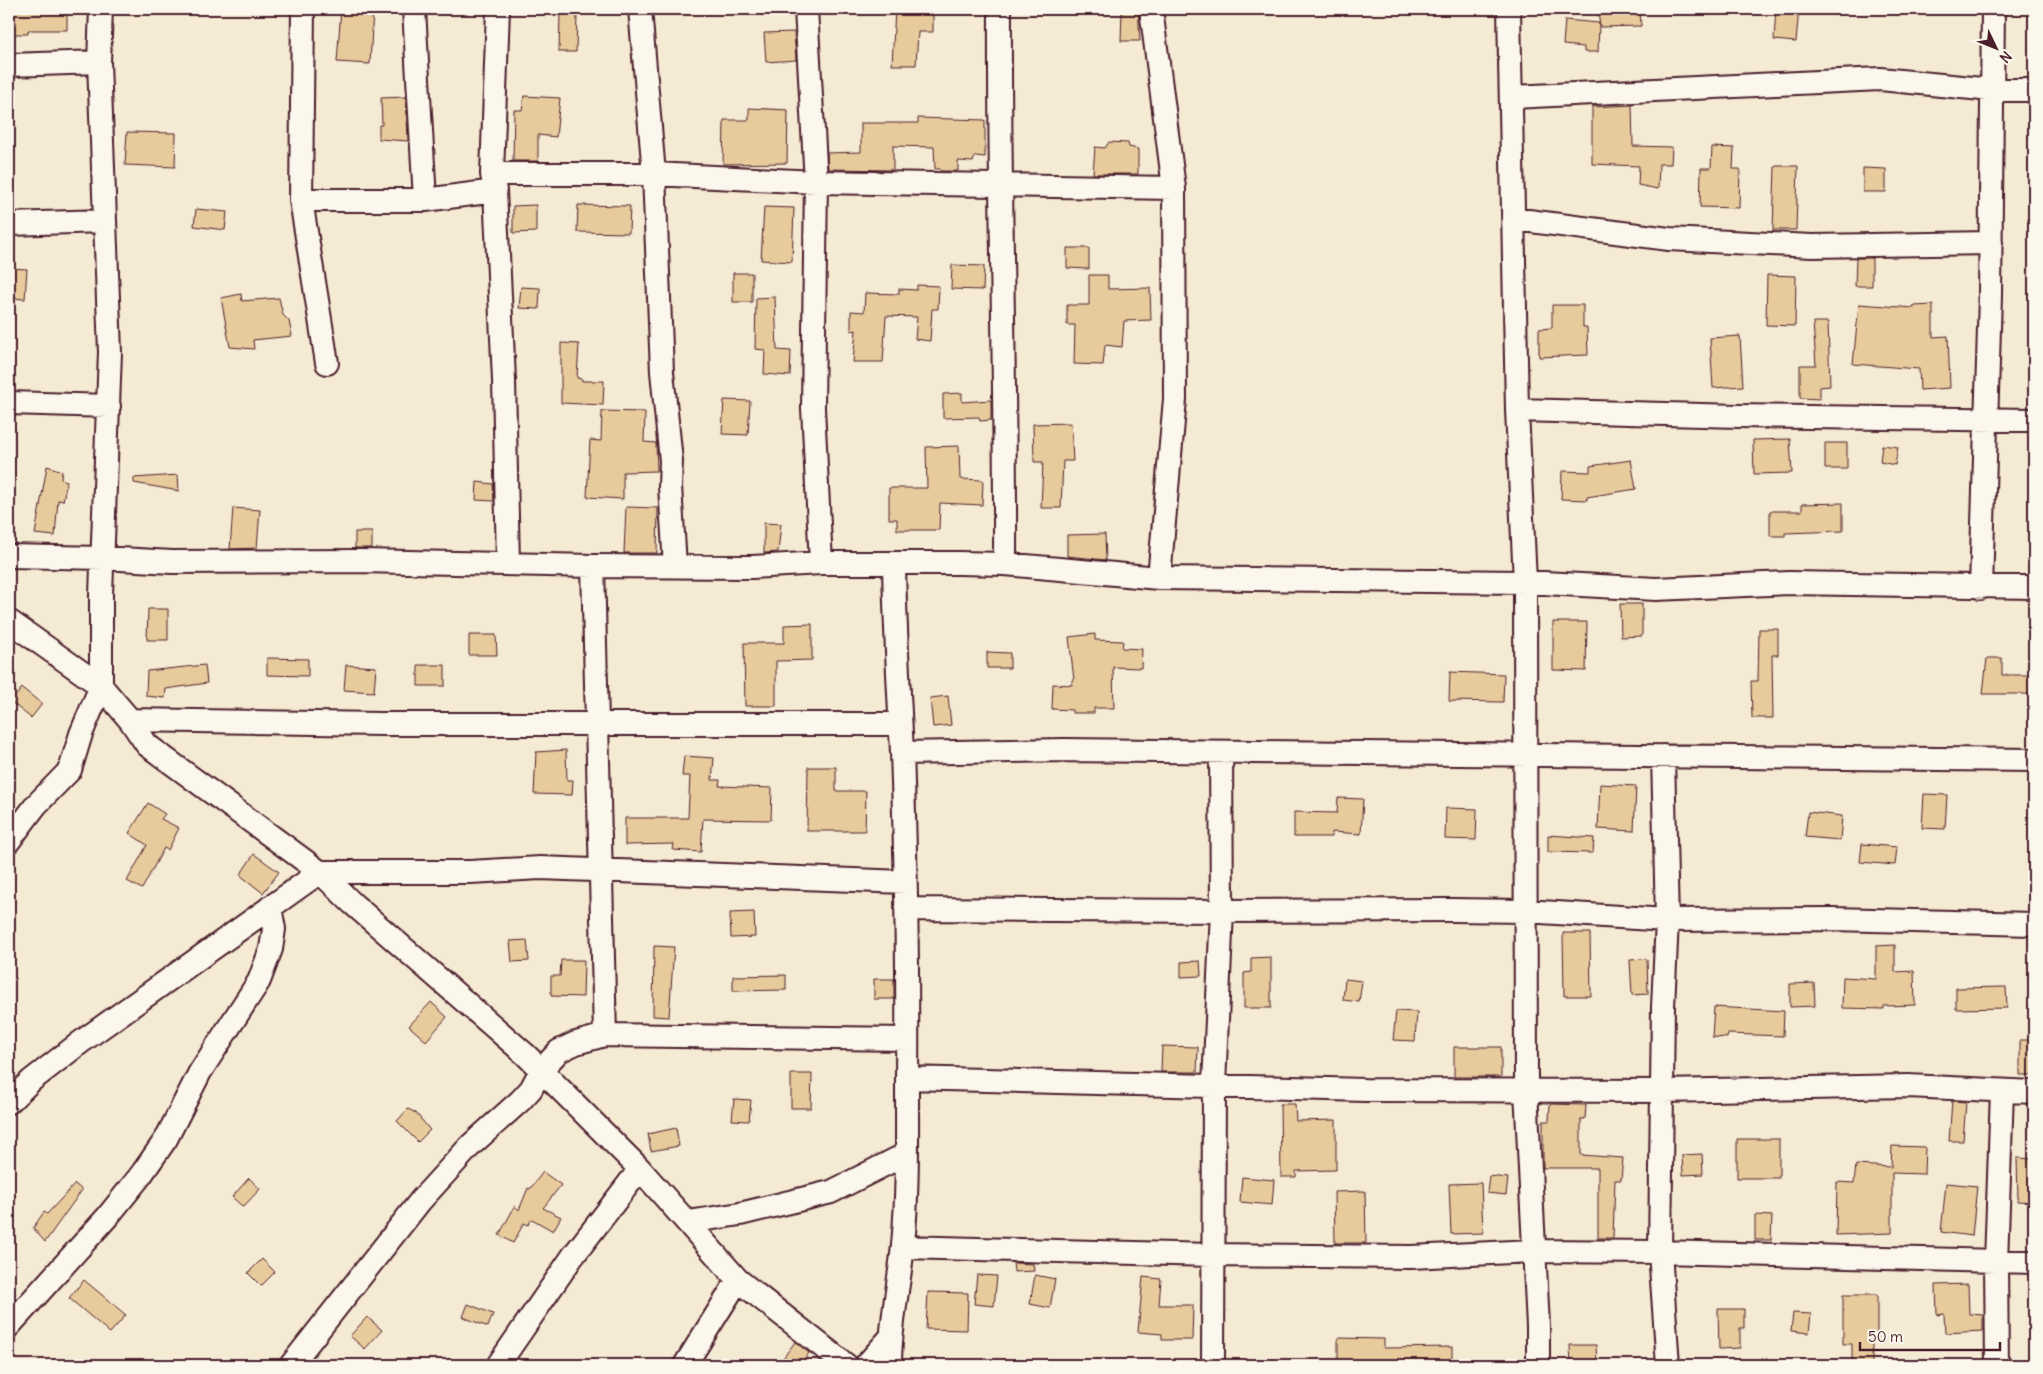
<svg xmlns="http://www.w3.org/2000/svg" width="2043" height="1374" viewBox="0 0 2043 1374" font-family="Delius,sans-serif">
  <style>
    .building { fill: #e8cb9c; stroke: #4a1f2b }
    .lines { fill: none; stroke-linecap: round; stroke-linejoin: round }
    .street-casing { stroke: #4a1f2b; stroke-width: 26 }
    .street { stroke: #fbf7ec; stroke-width: 22 }
  </style>
  <rect width="100%" height="100%" fill="#f5ead4"/>
  <filter id="ink" filterUnits="userSpaceOnUse"><feTurbulence type="fractalNoise" baseFrequency=".02" numOctaves="2"/><feDisplacementMap in="SourceGraphic" scale="10" xChannelSelector="R" yChannelSelector="G"/><feConvolveMatrix kernelMatrix="1 2 1 2 8 2 1 2 1" color-interpolation-filters="sRGB"/></filter>
  <g filter="url(#ink)">
    <path class="building" d="M9 9 67 10V30H28V34H9Z
      M341 9H373L370 64 337 62Z
      M895 9H933V32H918L916 65H892Z
      M1122 9H1138L1140 41H1121Z
      M1598 9H1640L1641 26 1600 27Z
      M1776 9H1799L1796 42 1774 40Z
      M560 14 577 15 576 52H559Z
      M1565 20 1599 23 1598 52H1584V47L1563 45Z
      M794 32 796 60 766 62 764 33Z
      M524 96 560 98 556 137 538 135V161H513L514 110H522Z
      M406 97 408 141 379 139V125H382L381 98Z
      M1632 105 1633 146 1672 147 1671 164H1659L1658 189 1638 185 1639 166 1592 164V107Z
      M749 108 788 110 787 163 723 164 724 120H749Z
      M918 118 985 120V157L975 156 973 162 958 161V171H941L940 169H935L934 147 893 146V170L828 169 827 153 861 152V123H918Z
      M127 132 176 133 175 167 125 165Z
      M1109 142 1128 143 1129 147 1138 149V174H1093L1095 147 1105 148Z
      M1712 147 1734 148 1733 169H1740L1739 208 1700 207 1701 168H1711Z
      M1775 166H1798L1796 230H1773Z
      M1863 168 1886 169V192H1863Z
      M536 205V232L513 233V206Z
      M578 205 630 206 629 233 577 232Z
      M764 207 794 208 792 262 761 260Z
      M196 209 227 212 225 230 194 226Z
      M1067 248H1089V269L1067 268Z
      M1856 258H1872V286H1855Z
      M952 265 984 266 983 290 951 289Z
      M9 268 27 269 25 299 9 298Z
      M733 273H752V302H733Z
      M1089 275H1108V289L1150 288 1151 320 1124 321 1122 347 1105 345 1103 365 1074 364 1075 325H1067V305H1089Z
      M1767 275 1796 276 1795 326 1766 325Z
      M917 285 939 286 938 309H932L930 341 915 339 917 317 886 316 883 362H853L856 330 851 331V311L864 312 865 293 899 294V289L917 290Z
      M521 287 540 288 539 309 519 308Z
      M241 294 242 301 279 298 283 315 289 321 292 336 253 340 254 349 230 347 221 298Z
      M775 297 777 350 791 351 790 376 764 374 765 350 755 349 756 298Z
      M1859 304 1914 308V306L1933 305V337L1948 336 1950 388 1920 390 1919 369 1853 364Z
      M1552 305H1583V327H1587L1588 355 1539 357V329L1552 328Z
      M1813 322H1828L1830 386 1820 387V399L1800 398V365H1816Z
      M1740 336 1743 386 1713 388 1710 338Z
      M561 343 579 344 577 378 582 379V381H604L603 405 561 403Z
      M962 393V402L991 400V420L980 421 979 417 943 418V394Z
      M724 400 750 401 748 435 722 434Z
      M602 411 645 412 644 442 656 443 657 471 623 472V499L587 497 590 440 601 441Z
      M1071 423 1073 461H1063L1061 508H1041L1043 462H1034L1033 424Z
      M1790 439 1792 473 1754 474 1753 440Z
      M1825 443H1847V469H1825Z
      M1882 445 1898 447 1895 465 1880 462Z
      M959 446 960 479 983 480 982 505 940 503 939 530H897V519H889V488H927L926 447Z
      M1631 460 1636 489 1587 497V500L1561 499 1562 471 1590 472V466Z
      M47 466 62 471 61 479 67 481 63 501 58 500 55 536 35 534Z
      M178 475 179 491 134 483V478Z
      M477 482 493 484 494 501 476 500Z
      M1843 503V531L1785 533V536H1770V511H1802V504Z
      M626 507 658 508 657 553H624Z
      M233 508 260 510 257 548 230 549Z
      M764 523 781 524 778 552 764 553Z
      M355 532H372V548H355Z
      M1105 534 1106 560 1067 556V535Z
      M1620 604H1642V636L1621 637Z
      M148 609H168V640H147Z
      M1553 622H1587L1586 671 1553 670Z
      M812 624V660L776 661V706H745L744 643H784V625Z
      M1759 629H1778V655H1772L1773 718H1752L1751 681H1758Z
      M1095 634V640L1123 641 1122 648 1142 649 1141 668 1113 667 1114 708H1094V713H1072V710L1052 709 1053 684 1072 685V680H1074L1069 637Z
      M469 635H496L497 655H469Z
      M987 652 1010 653V668H987Z
      M267 658 308 659V676L267 675Z
      M1987 658H2002V675H2032V694H1983Z
      M205 665 207 683 166 689 165 698 146 696 147 671Z
      M346 665 376 667 374 692 344 690Z
      M418 665H445V686H418Z
      M1450 672 1504 674 1503 702 1449 701Z
      M22 688 42 704 31 718 11 702Z
      M948 696 951 725 933 727 930 698Z
      M566 750 567 780H573L572 795 534 794 536 752Z
      M684 756 714 758 712 780H720L719 786 772 788 771 820 703 819 701 852 673 850 674 844 625 845V818H688L690 776H682Z
      M808 767H836V791H866L865 831H807Z
      M1600 784 1636 786 1634 831 1598 829Z
      M1924 794 1947 795 1945 829 1922 828Z
      M1338 798 1363 799 1361 834 1332 832V837H1294V812L1337 813Z
      M148 803 165 814 161 819 179 828 168 850 164 848 142 889 127 881 147 845 129 833Z
      M1446 808 1477 809 1476 840 1445 839Z
      M1808 812 1842 816 1840 840 1805 837Z
      M1548 835 1594 838 1593 853 1548 852Z
      M1862 844 1897 847 1895 865 1860 862Z
      M254 854 279 872 263 893 240 875Z
      M754 912 755 937 731 938 730 913Z
      M1563 933H1590L1591 996H1564Z
      M527 940 529 961 512 962 510 941Z
      M1895 945V972L1914 971 1915 1005 1884 1006V1009L1842 1008 1843 977 1876 979V946Z
      M654 946 674 947 669 1017 653 1016Z
      M1271 957V1008H1244V973L1251 972V958Z
      M1647 959 1648 994 1632 995 1630 960Z
      M561 960H584L583 997 551 996V976H560Z
      M1200 961 1201 976 1181 977V962Z
      M786 975V990L733 991V976Z
      M874 979H894V999H874Z
      M1345 979 1362 981 1359 1002 1343 1000Z
      M1814 983 1815 1006 1790 1007V984Z
      M2006 987 2007 1008 1956 1009V988Z
      M431 1002 447 1017 426 1041 409 1026Z
      M1714 1007 1784 1011 1783 1036 1728 1034 1727 1038 1712 1037Z
      M1396 1011 1417 1012 1415 1041 1393 1040Z
      M2020 1040H2034V1075H2020Z
      M1162 1046 1198 1047 1197 1072H1161Z
      M1454 1047H1501V1077H1454Z
      M791 1074H812L811 1108H791Z
      M734 1099 751 1100 749 1121 732 1120Z
      M1952 1101 1966 1102 1963 1141H1949Z
      M1280 1104H1295L1296 1121 1336 1120V1170L1296 1171V1177H1281Z
      M1550 1104 1586 1105 1585 1119H1581V1155L1623 1158 1621 1180H1615L1613 1238H1598V1168H1543V1121H1549Z
      M408 1109 416 1113 430 1130 418 1142 397 1121Z
      M676 1128 679 1146 651 1151 648 1134Z
      M1737 1139H1779V1178H1737Z
      M1892 1146 1925 1147 1924 1174 1892 1173V1233L1836 1235 1837 1182 1854 1183 1856 1165 1891 1167Z
      M1702 1154 1703 1174 1683 1175 1682 1155Z
      M2017 1158 2034 1159V1202L2018 1201Z
      M543 1172 561 1185 543 1208 561 1217 553 1231 532 1219 528 1225 524 1223 513 1243 499 1235 515 1206 519 1210 528 1188 530 1189Z
      M1489 1176 1508 1178 1506 1195 1487 1193Z
      M1242 1177 1274 1180 1272 1205 1240 1202Z
      M249 1178 260 1189 243 1207 232 1197Z
      M1481 1183 1483 1233 1451 1234 1449 1184Z
      M1946 1183 1977 1186 1972 1236 1941 1232Z
      M75 1184 82 1190 45 1242 33 1228 44 1212 47 1214Z
      M1365 1191 1366 1243H1335L1334 1192Z
      M1755 1215 1772 1216 1771 1240H1755Z
      M262 1259 275 1272 261 1286 248 1273Z
      M1013 1263 1033 1264 1034 1271 1014 1272Z
      M977 1275 997 1276 994 1306 974 1304Z
      M1035 1275 1055 1279 1050 1308 1030 1304Z
      M1143 1277 1161 1279 1159 1305H1193L1192 1340H1162V1334L1138 1332Z
      M84 1280 126 1315 110 1333 69 1298Z
      M1968 1284 1969 1314 1983 1315V1331L1945 1333 1944 1314 1937 1315 1936 1285Z
      M928 1292 968 1293 967 1330 926 1329Z
      M1843 1295H1877V1340H1872V1365H1852V1344H1843Z
      M468 1304 493 1314 488 1327 463 1317Z
      M1718 1309H1744V1328H1740V1348L1719 1349Z
      M1793 1313 1811 1314 1809 1333 1791 1331Z
      M367 1317 382 1330 365 1349 350 1336Z
      M1338 1338 1384 1339V1348L1452 1347V1365H1338Z
      M795 1342 809 1353 800 1365H778Z
      M1570 1345H1596L1597 1365H1571Z"/>
    <g class="lines">
      <g class="street-casing">
        <path id="street" d="M303 9 301 200H425L495 191
          M414 9 425 200
          M498 9 492 174 495 191 504 380 508 564
          M640 9 654 174 662 372 671 461 670 486 675 566
          M806 9 816 182 813 408 821 563
          M1000 9C999 194 1006 379 1005 564
          M1151 9 1174 188 1175 399 1159 578
          M1509 9 1517 410 1525 582 1526 1090 1538 1326V1365
          M9 65 99 62
          M1511 97 1880 79 1992 90H2034
          M492 174H654L816 182 1174 188
          M301 200 327 363
          M1514 219 1669 239 1812 246 1991 243
          M9 224 104 221
          M9 403 109 406
          M1517 410 1739 416 2034 420
          M9 556 103 558 172 562 360 561 593 566 752 567 821 563H959L1005 564 1159 578 1525 582 1656 589 1789 583 2034 587
          M593 566 605 1035
          M1981 588 1990 296 1993 9
          M9 621 101 686 130 720 147 745 320 872 352 903 526 1055 640 1169 738 1280 846 1365
          M130 720 381 724H900
          M902 753 1064 750 2034 760
          M1663 756 1667 920 1663 1007 1660 1252 1668 1365
          M9 841 36 805 70 770 81 734 101 686V595L110 352 99 62 101 9
          M906 909 1222 911 1453 910 1525 911 1667 920 1832 919 2034 924
          M907 1078 1365 1090 1662 1091 1908 1086 2034 1092
          M9 1102 32 1080 81 1042 320 872H470L540 868 905 882
          M688 1222 740 1214 831 1192 906 1154
          M903 1247 1212 1255 1411 1257 1534 1251 1660 1252 2034 1262
          M9 1326 108 1216 141 1175 166 1139 200 1072 259 981 271 949 274 929 270 907
          M291 1365 421 1200 471 1145 520 1101 531 1089 541 1070 559 1051 576 1043 605 1035 907 1039
          M498 1365 573 1256 640 1169
          M685 1365 738 1280
          M866 1365 890 1338
          M890 1365C890 1323 899 1287 903 1245 908 1191 907 1135 907 1080 908 971 906 862 902 753 899 690 895 627 894 564
          M1213 1365 1214 1085 1222 911 1221 753
          M1997 1365 1996 1262 2002 1091"/>
      </g>
      <use href="#street" class="street"/>
    </g>
  </g>
  <rect width="2043" height="1374" fill="none" stroke="#fbf7ec" stroke-width="30"/>
  <rect x="15" y="15" width="2013" height="1344" fill="none" stroke="#4a1f2b" stroke-width="2" filter="url(#ink)"/>
  <g transform="translate(1996 48) rotate(133)" stroke="#fbf7ec" stroke-width="4" paint-order="stroke">
  <path d="M0-4L9 19L0 12L-9 19Z" fill="#4a1f2b"/>
  <text y="-8" font-size="14" font-weight="bold" text-anchor="middle" fill="#4a1f2b">N</text>
  </g>
  <path d="M1860 1342v8h140v-8" fill="none" stroke="#4a1f2b" stroke-width="2.5"/>
  <text x="1868" y="1342" font-size="15" fill="#4a1f2b" stroke="#fbf7ec" stroke-width="4" paint-order="stroke">50 m</text>
</svg>
